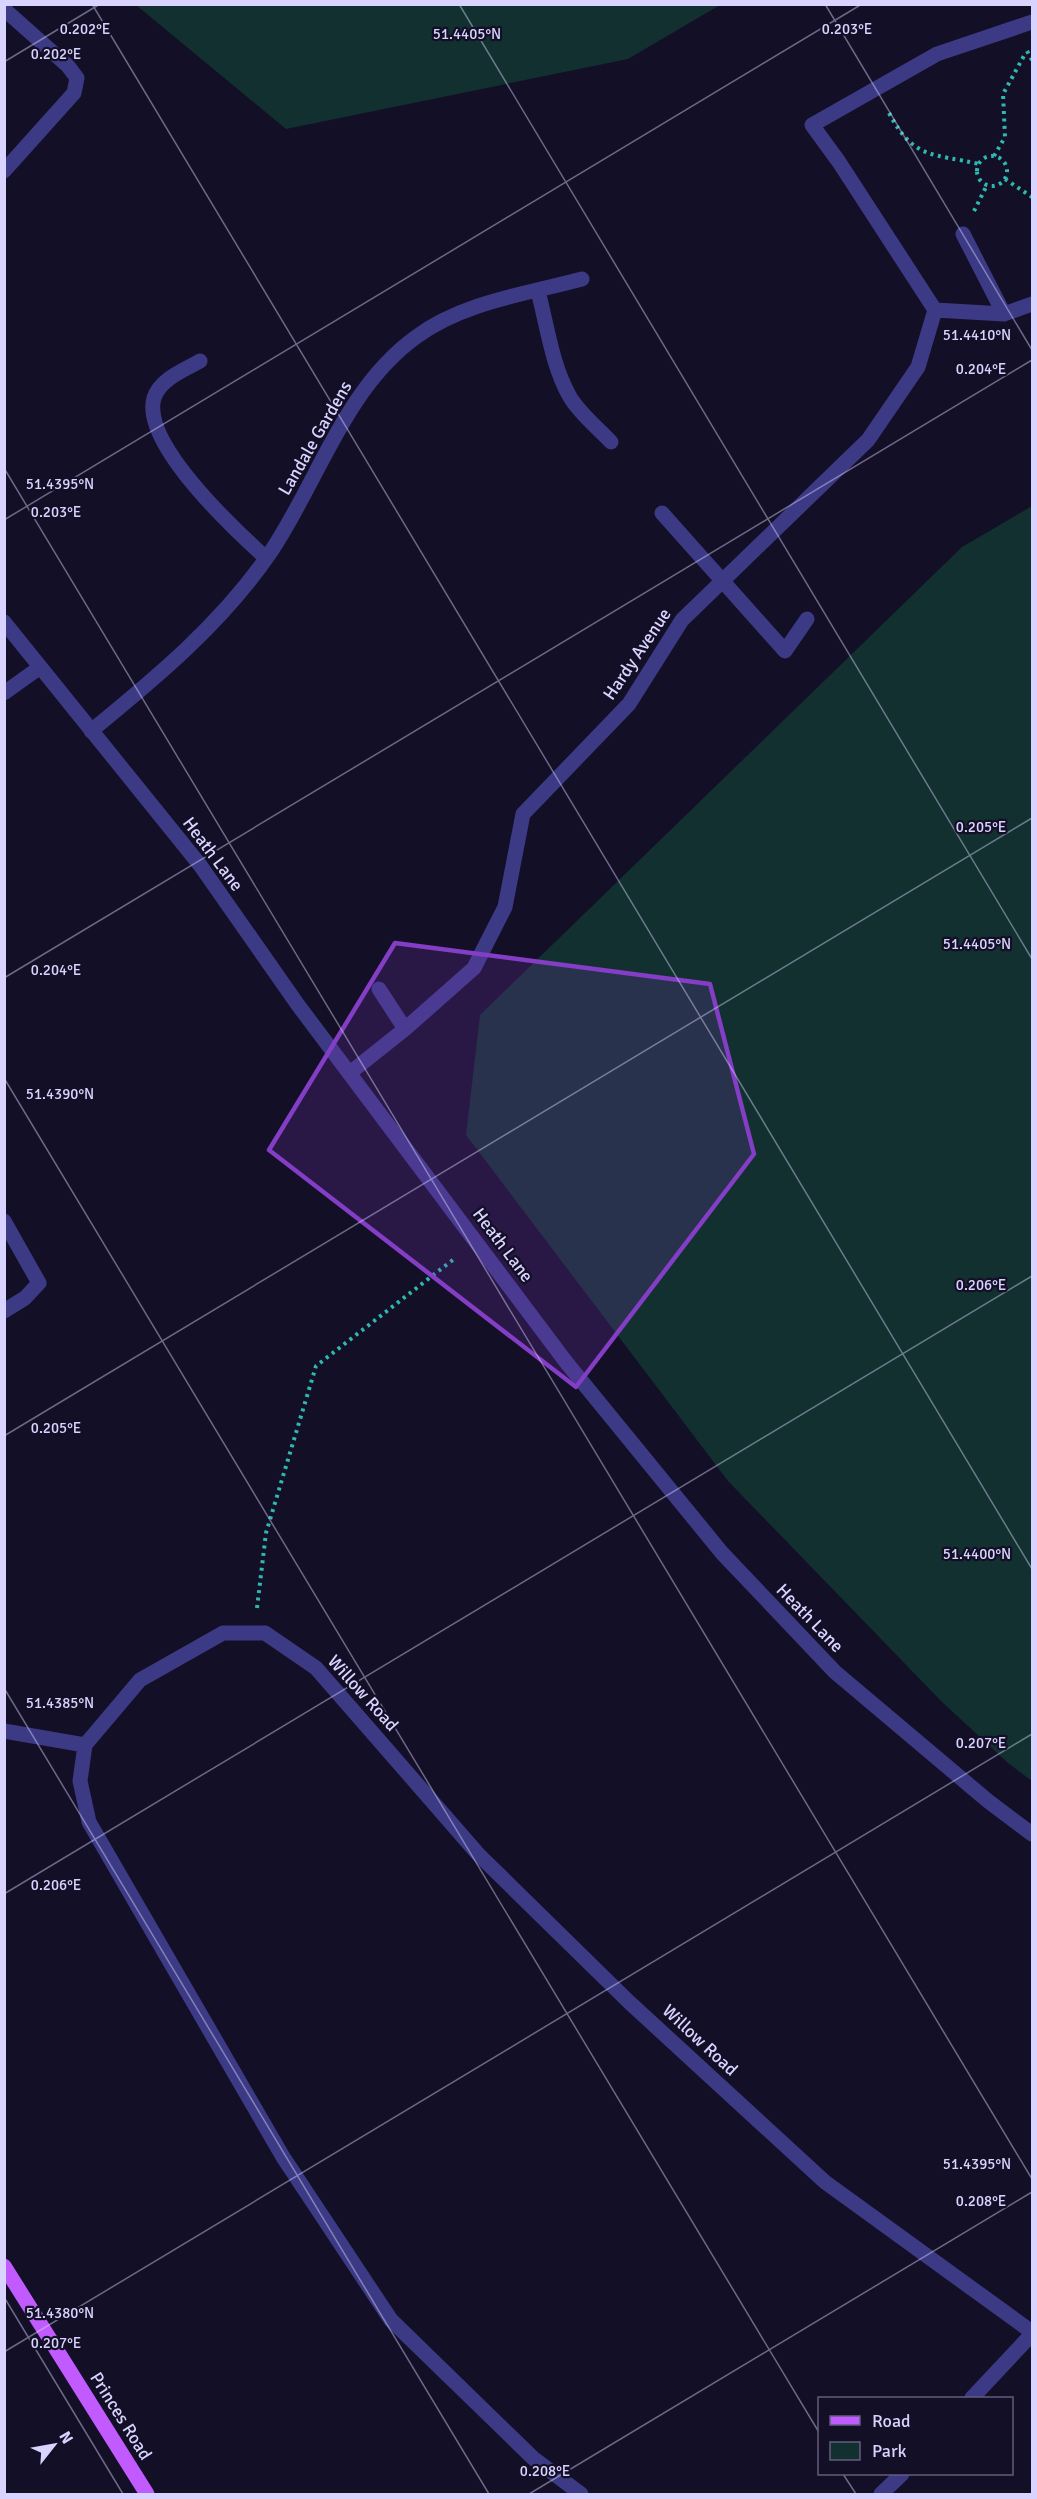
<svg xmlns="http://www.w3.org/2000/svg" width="1037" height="2499" viewBox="0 0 1037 2499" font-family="Signika,sans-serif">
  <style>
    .green { fill: #12302f }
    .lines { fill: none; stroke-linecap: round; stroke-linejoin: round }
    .path { stroke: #2fb8b0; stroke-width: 4; stroke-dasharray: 3 4.5; stroke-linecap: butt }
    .minor { stroke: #3d3a85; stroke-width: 15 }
    .major { stroke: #c25bff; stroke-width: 15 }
    .marked { fill: #843dc5; fill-opacity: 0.2; stroke: #843dc5; stroke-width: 4.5; stroke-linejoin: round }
    .ticks { fill: none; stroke: #d9d4ff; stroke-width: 1.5; stroke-opacity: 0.45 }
    .labels { text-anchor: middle; stroke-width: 4.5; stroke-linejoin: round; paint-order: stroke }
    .street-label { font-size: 18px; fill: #d9d4ff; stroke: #130f26 }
    .ticks-label { font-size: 15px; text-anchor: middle; fill: #d9d4ff; stroke: #130f26; stroke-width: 4.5; stroke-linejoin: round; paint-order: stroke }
  </style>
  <rect width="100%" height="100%" fill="#130f26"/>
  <path class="green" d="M136 5H720L628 59 286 129Z
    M1032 506V1781L1008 1763 942 1702 728 1481 466 1135 480 1015 962 547Z"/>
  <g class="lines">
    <path class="path" d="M1027 51 1032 60
      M889 113C914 160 932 153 979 164
      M977 171a15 15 0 1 1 30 0a15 15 0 1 1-30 0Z
      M994 156 1005 137 1003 94 1025 54
      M1005 179 1032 197
      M974 211 987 185
      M257 1608 266 1533 316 1366 454 1259"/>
    <path class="minor" d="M4 9 68 66 77 78 74 93 4 171
      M963 234 1004 314
      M538 291C547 325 552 366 570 397 580 414 598 428 611 442
      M935 310 839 162 812 125 937 54 1032 22
      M200 361C184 370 160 379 154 398 141 443 234 529 266 558
      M662 513 785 651 807 619
      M4 622 200 865 298 1005 566 1362 722 1553 835 1672 988 1801 1032 1834
      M4 693 39 668
      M91 731C157 677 221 624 270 553 318 482 344 389 416 337 463 302 526 294 582 279
      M379 989 405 1029
      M351 1072 405 1029 474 968 505 907 523 814 629 704 682 620 868 440 918 367 935 310 1004 314 1032 304
      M4 1221 39 1283 25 1298 4 1311
      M4 1731 85 1745
      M972 2398 1032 2334
      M581 2494 533 2458 391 2320 283 2157 89 1822 80 1781 85 1745 140 1680 223 1633H265L316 1668 478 1854 629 2002 825 2182 1032 2332
      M881 2494 902 2474"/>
    <path class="major" d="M4 2266 147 2494"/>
  </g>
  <path class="marked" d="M395 943 710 984 754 1154 576 1387 269 1150Z"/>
  <path class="ticks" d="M92 4 1032 1569M459 4 1032 959M825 4 1032 350M4 62 100 4M4 468 1032 2179M4 520 862 4M4 978 1032 360M4 1078 820 2434M4 1436 1032 818M4 1688 489 2494M4 1894 1032 1276M4 2297 123 2494M4 2352 1032 1734M843 2474 856 2494M529 2494 1032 2192"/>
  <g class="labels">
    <g class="street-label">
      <text transform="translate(315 438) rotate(-60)" y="6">Landale Gardens</text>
      <text transform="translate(637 654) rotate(-56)" y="6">Hardy Avenue</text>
      <text transform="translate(213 854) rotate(53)" y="6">Heath Lane</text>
      <text transform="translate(503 1245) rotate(53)" y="6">Heath Lane</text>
      <text transform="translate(810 1618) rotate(46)" y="6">Heath Lane</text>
      <text transform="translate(363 1693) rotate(48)" y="6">Willow Road</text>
      <text transform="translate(700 2040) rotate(43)" y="6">Willow Road</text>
      <text transform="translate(121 2416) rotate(58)" y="6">Princes Road</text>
    </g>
  </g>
  <g class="ticks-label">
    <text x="85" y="34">0.202°E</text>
    <text x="847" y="34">0.203°E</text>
    <text x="467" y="39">51.4405°N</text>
    <text x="56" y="59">0.202°E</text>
    <text x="977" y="340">51.4410°N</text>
    <text x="981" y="374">0.204°E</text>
    <text x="60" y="489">51.4395°N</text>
    <text x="56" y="517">0.203°E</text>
    <text x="981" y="832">0.205°E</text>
    <text x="977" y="949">51.4405°N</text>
    <text x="56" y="975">0.204°E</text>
    <text x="60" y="1099">51.4390°N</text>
    <text x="981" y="1290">0.206°E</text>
    <text x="56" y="1433">0.205°E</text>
    <text x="977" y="1559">51.4400°N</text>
    <text x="60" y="1708">51.4385°N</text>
    <text x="981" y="1748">0.207°E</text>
    <text x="56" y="1890">0.206°E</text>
    <text x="977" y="2169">51.4395°N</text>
    <text x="981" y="2206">0.208°E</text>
    <text x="60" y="2318">51.4380°N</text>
    <text x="56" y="2348">0.207°E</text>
    <text x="545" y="2476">0.208°E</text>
  </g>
  <rect width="1037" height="2499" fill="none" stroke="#d9d4ff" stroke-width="12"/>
  <rect x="818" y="2397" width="195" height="78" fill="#130f26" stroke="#625e7d" stroke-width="1.5"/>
  <rect x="830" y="2416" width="30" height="9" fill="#c25bff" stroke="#625e7d" stroke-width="1.5"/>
  <text x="872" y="2427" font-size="18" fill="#d9d4ff">Road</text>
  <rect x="830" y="2442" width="30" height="18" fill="#12302f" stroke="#625e7d" stroke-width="1.5"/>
  <text x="872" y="2457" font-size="18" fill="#d9d4ff">Park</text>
  <g transform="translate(54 2445) rotate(59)" stroke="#130f26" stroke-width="4.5" paint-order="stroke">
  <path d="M0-4.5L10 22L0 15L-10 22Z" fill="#d9d4ff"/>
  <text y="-9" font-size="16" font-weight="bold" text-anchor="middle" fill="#d9d4ff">N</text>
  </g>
</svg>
